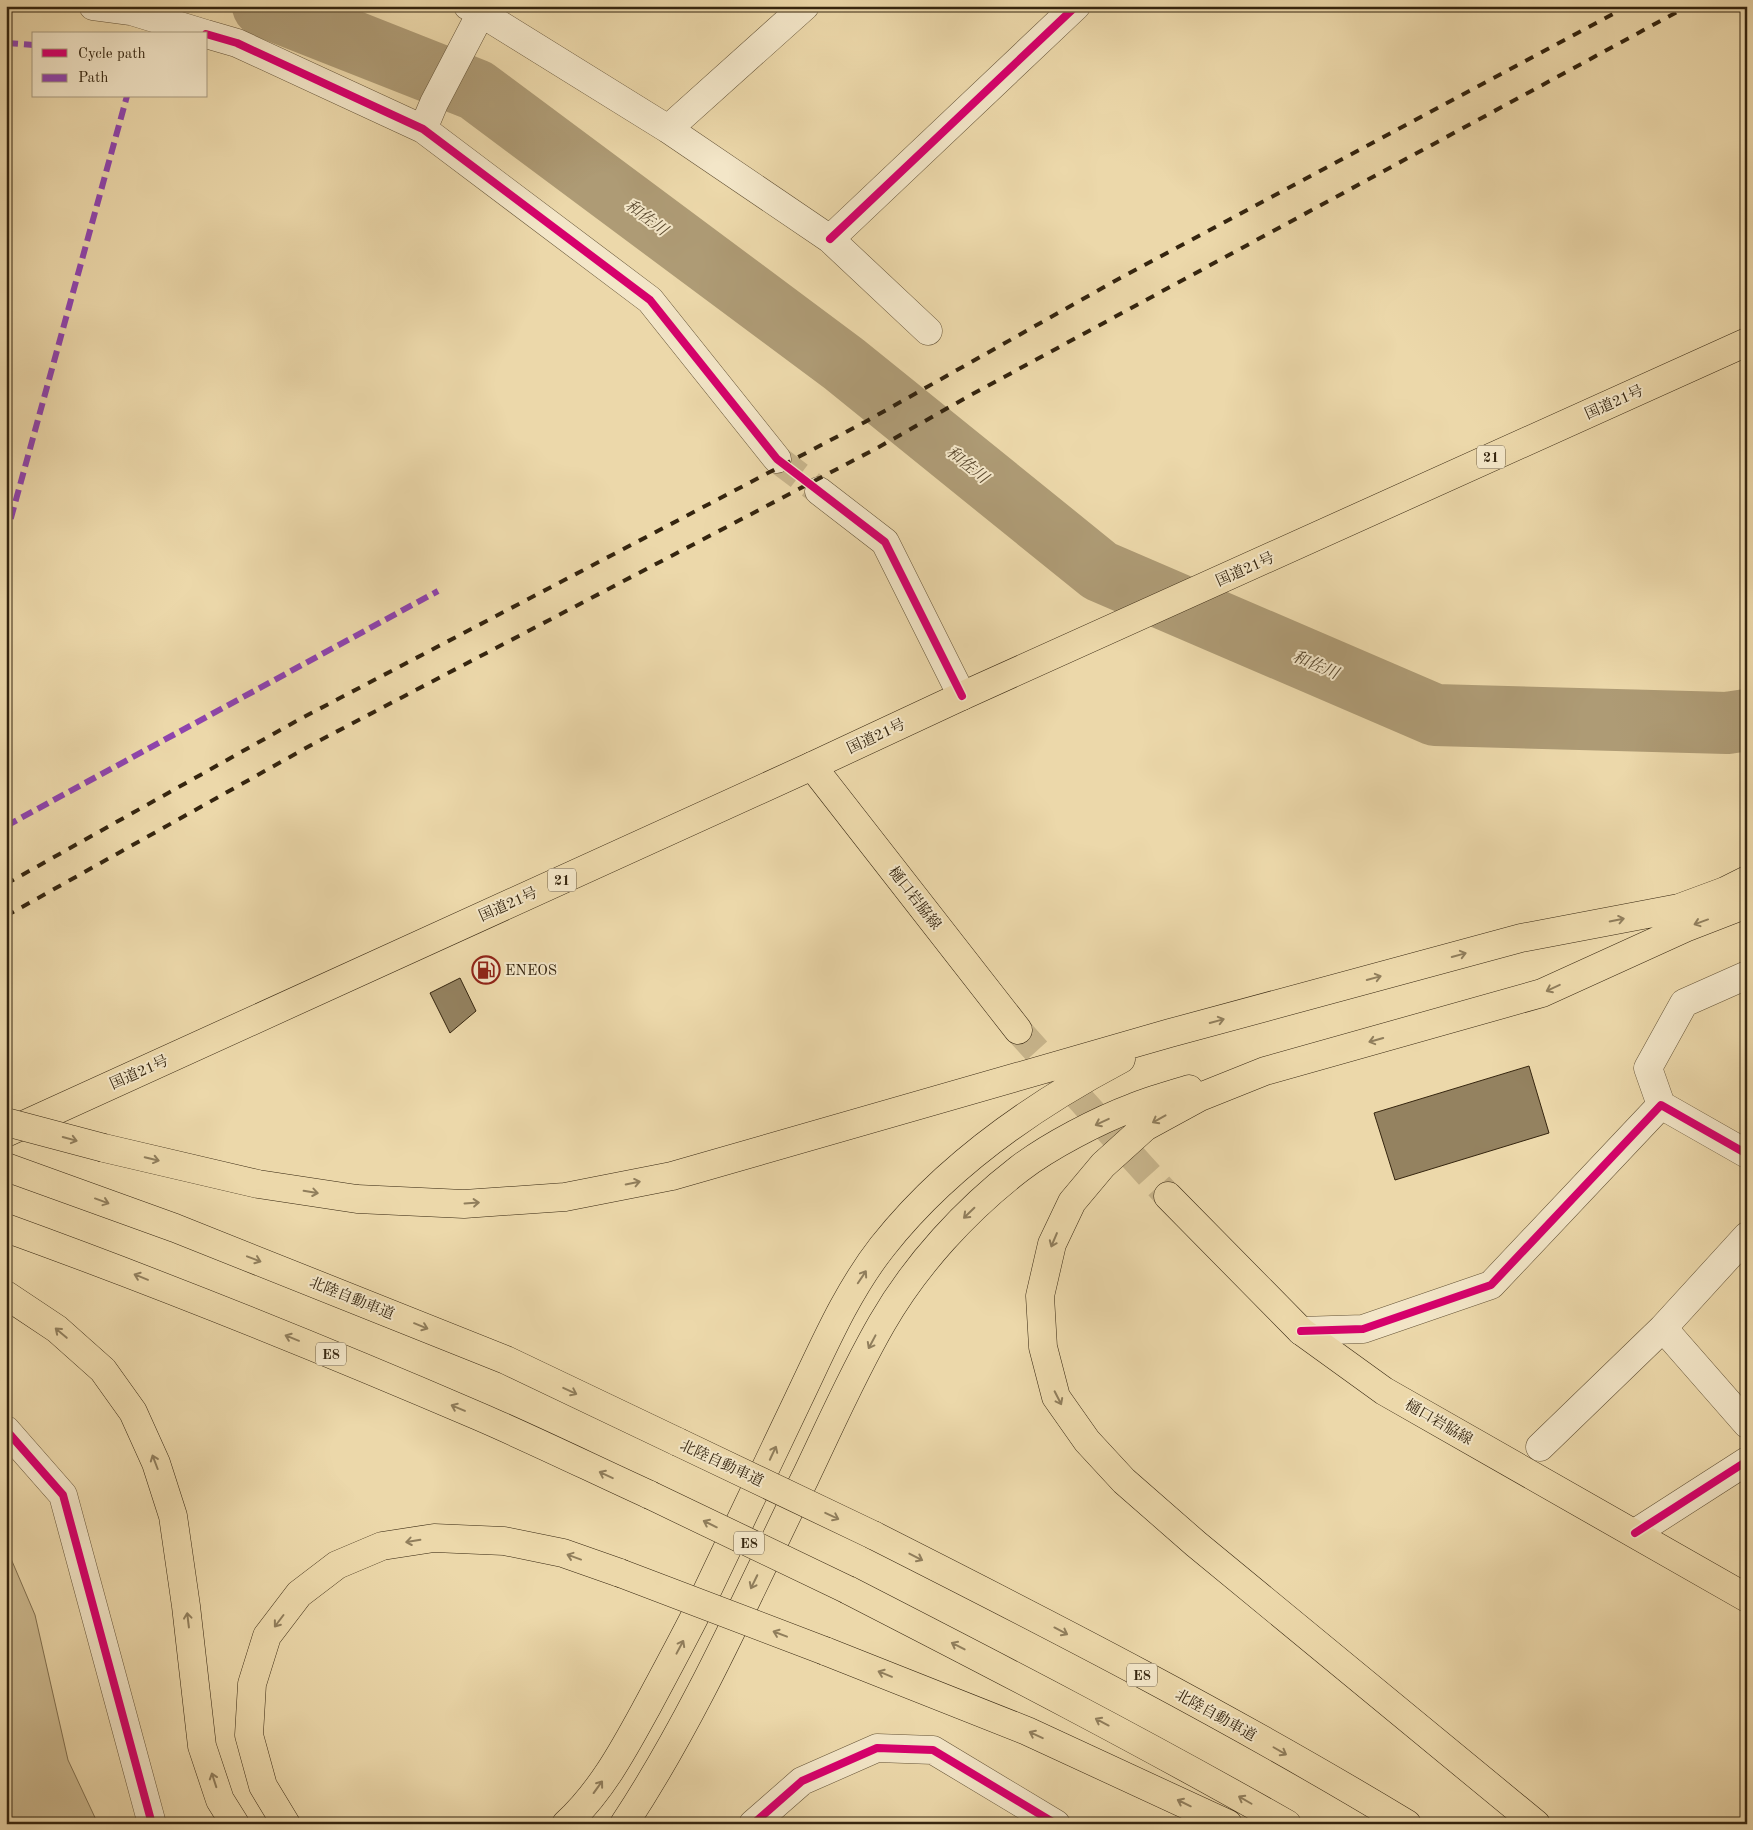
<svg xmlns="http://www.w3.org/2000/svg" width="1753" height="1830" viewBox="0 0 1753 1830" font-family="'Old Standard TT','Noto Serif JP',serif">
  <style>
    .green { fill: #cdba90; stroke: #817050 }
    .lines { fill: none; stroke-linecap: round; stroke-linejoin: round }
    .river { stroke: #ae9b75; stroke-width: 62 }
    .building { fill: #948260; stroke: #35250f }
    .minor-tunnel { stroke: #c7b48b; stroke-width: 28; stroke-dasharray: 28 14; stroke-linecap: butt }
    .major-tunnel { stroke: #c7b48b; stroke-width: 28; stroke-dasharray: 28 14; stroke-linecap: butt }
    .minor-casing { stroke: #635236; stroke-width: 29 }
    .major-casing { stroke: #35250f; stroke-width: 29 }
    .highway-casing { stroke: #35250f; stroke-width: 29 }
    .minor { stroke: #f3e6c8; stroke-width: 28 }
    .major { stroke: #ecd8aa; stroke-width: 28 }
    .highway { stroke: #ecd8aa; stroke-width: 28 }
    .rail { stroke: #35250f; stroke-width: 4; stroke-dasharray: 9 9; stroke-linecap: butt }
    .highway-bridge-casing { stroke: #35250f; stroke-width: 29; stroke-linecap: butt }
    .highway-bridge { stroke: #ecd8aa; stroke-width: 28 }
    .quiet { stroke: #8e44ad; stroke-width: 6; stroke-dasharray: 12 6; stroke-linecap: butt }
    .cycleway-casing { stroke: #f3e6c8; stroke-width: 11 }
    .cycleway { stroke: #d6006c; stroke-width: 8 }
    .oneway { stroke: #907e5c }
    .labels { text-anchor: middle; stroke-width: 4; stroke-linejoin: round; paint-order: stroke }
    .shield { fill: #f3e6c8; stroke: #6e5f46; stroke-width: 1 }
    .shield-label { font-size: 14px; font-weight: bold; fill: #35250f }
    .street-label { font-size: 15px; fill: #35250f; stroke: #f3e6c8 }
    .poi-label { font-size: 15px; fill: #35250f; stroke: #f3e6c8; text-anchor: start }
    .water-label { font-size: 16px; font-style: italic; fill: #59482e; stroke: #f3e6c8 }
  </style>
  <rect width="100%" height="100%" fill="#ecd8aa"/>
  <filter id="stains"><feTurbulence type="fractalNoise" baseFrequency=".004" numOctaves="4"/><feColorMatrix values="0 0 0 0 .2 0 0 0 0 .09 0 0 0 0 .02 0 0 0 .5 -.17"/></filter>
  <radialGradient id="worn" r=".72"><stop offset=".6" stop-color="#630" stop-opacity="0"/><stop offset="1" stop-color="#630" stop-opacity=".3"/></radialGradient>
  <path class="green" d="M6 1547 35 1615 68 1760 98 1824H6Z"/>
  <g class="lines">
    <path class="river" d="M263 6 476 90 844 364 1100 571 1435 715 1727 723 1747 720"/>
  </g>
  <path class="building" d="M460 978 476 1011 450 1033 430 993Z
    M1529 1066 1549 1133 1395 1180 1374 1113Z"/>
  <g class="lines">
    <path class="minor-tunnel" d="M777 459 819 491"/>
    <path class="major-tunnel" d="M1018 1030 1168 1196"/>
    <g class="minor-casing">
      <path id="minor" d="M93 6 131 11 206 34
        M468 6 481 13 668 129 830 239 928 331
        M206 34 237 43 423 129 650 300 777 459
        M423 129 434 103 481 13 489 6
        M668 129 805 6
        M830 239 1076 6
        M819 491 885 542 962 696
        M1661 1105 1648 1068 1684 1003 1747 975
        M1747 1236 1663 1328 1747 1424
        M1301 1331 1363 1329 1491 1285 1661 1105 1747 1154
        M6 1430 63 1495 152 1824
        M1540 1447 1663 1328
        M1635 1533 1747 1461
        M753 1824 802 1781 877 1748 933 1750 1056 1824"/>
    </g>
    <g class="major-casing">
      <path id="major" d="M812 766 1018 1030
        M1168 1196 1301 1331 1384 1391 1747 1598"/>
    </g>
    <g class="highway-casing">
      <path id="highway" d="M8 1132 812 766 962 696 1747 342
        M104 1148 258 1184 357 1199 464 1204 565 1197 672 1176 1170 1033 1521 938 1679 908 1725 891 1747 880
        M6 1167 175 1228 506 1360 678 1442
        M6 1228C166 1286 322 1349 478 1416 536 1441 593 1469 650 1495
        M6 1295 57 1329 103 1370 133 1412 156 1463 173 1516 186 1606 202 1746 220 1800 235 1824
        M873 1535C1053 1626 1234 1719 1407 1824
        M848 1590C996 1666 1143 1742 1287 1824
        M825 1651 1027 1731 1228 1824
        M286 1824 263 1786 249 1735 252 1684 267 1636 299 1594 337 1565 382 1546 434 1538 504 1541 563 1553 620 1573
        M566 1824C602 1791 625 1747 648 1705 665 1673 682 1642 698 1610 731 1540 765 1470 798 1400 823 1348 846 1293 882 1247 945 1167 1032 1106 1121 1059
        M624 1824C696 1715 748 1594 805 1478 830 1426 853 1373 882 1323 916 1264 966 1210 1019 1169 1049 1146 1099 1120 1134 1107 1151 1100 1170 1095 1189 1089
        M1536 1824 1196 1544 1124 1481 1087 1441 1056 1397 1043 1347 1040 1296 1052 1244 1072 1202 1103 1165 1145 1127 1200 1097 1265 1071 1542 993 1685 928 1747 904"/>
    </g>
    <use href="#minor" class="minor"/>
    <use href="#major" class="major"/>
    <use href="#highway" class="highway"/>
    <path class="rail" d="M6 884 300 719 865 422 1113 282 1628 6
      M6 916 313 744 879 447 969 396 1688 6"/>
    <g class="highway-bridge-casing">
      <path id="highway-bridge" d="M6 1122 104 1148
        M678 1442 873 1535
        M650 1495 848 1590
        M620 1573 825 1651"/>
    </g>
    <use href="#highway-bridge" class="highway-bridge"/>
    <path class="quiet" d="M6 43 34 45
      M6 536 127 96
      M6 826 438 591"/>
    <g class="cycleway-casing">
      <path id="cycleway" d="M206 34 237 43 423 129 650 300 777 459 885 542 962 696
        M830 239 1076 6
        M1301 1331 1363 1329 1491 1285 1661 1105 1747 1154
        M6 1430 63 1495 152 1824
        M1635 1533 1747 1461
        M753 1824 802 1781 877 1748 933 1750 1056 1824"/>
    </g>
    <use href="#cycleway" class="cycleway"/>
  </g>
  <defs><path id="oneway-shaft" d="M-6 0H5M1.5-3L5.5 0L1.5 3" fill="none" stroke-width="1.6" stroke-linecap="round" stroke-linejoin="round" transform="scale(1.25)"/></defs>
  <g class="oneway">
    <use href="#oneway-shaft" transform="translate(1617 920) rotate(-11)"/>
    <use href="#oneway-shaft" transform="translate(1701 922) rotate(160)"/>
    <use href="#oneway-shaft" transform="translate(1459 955) rotate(-15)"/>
    <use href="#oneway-shaft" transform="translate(1374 978) rotate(-15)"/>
    <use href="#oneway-shaft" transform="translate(1553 988) rotate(155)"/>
    <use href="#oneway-shaft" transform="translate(1217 1021) rotate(-15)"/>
    <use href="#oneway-shaft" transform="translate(1376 1040) rotate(164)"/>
    <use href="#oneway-shaft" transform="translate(1159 1119) rotate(151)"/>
    <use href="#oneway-shaft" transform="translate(1102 1122) rotate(155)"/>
    <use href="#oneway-shaft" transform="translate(70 1139) rotate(15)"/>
    <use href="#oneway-shaft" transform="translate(152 1159) rotate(13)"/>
    <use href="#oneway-shaft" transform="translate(633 1183) rotate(-11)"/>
    <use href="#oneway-shaft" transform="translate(311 1192) rotate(9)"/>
    <use href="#oneway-shaft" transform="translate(102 1201) rotate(20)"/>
    <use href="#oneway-shaft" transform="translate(472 1203) rotate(-4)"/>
    <use href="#oneway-shaft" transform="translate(969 1213) rotate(136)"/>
    <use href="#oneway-shaft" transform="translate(1054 1240) rotate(113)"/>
    <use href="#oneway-shaft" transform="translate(254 1259) rotate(21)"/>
    <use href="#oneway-shaft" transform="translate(141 1277) rotate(-158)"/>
    <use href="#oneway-shaft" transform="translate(862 1277) rotate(-56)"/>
    <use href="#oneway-shaft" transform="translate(421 1326) rotate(22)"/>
    <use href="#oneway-shaft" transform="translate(61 1333) rotate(-140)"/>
    <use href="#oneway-shaft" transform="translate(292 1338) rotate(-158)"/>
    <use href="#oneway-shaft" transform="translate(872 1342) rotate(118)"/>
    <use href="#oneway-shaft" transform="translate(570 1391) rotate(25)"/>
    <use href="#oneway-shaft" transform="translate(1058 1398) rotate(63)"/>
    <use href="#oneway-shaft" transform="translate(458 1408) rotate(-157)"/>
    <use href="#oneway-shaft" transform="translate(773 1453) rotate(-65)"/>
    <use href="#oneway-shaft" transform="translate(155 1462) rotate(-111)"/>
    <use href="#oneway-shaft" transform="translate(606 1475) rotate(-155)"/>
    <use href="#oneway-shaft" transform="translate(832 1516) rotate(25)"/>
    <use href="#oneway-shaft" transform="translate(710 1524) rotate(-154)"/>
    <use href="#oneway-shaft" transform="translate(413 1541) rotate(171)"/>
    <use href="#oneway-shaft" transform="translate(574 1557) rotate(-160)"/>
    <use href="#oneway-shaft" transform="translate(916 1557) rotate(27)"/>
    <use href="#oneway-shaft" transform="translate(754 1582) rotate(116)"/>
    <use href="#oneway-shaft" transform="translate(188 1620) rotate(-97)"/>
    <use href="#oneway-shaft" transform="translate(279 1621) rotate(127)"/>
    <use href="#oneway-shaft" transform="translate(1061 1631) rotate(28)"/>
    <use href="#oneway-shaft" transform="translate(780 1634) rotate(-159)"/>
    <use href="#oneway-shaft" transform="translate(958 1646) rotate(-153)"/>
    <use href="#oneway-shaft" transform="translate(680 1647) rotate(-62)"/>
    <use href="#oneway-shaft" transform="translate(885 1674) rotate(-158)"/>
    <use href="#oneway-shaft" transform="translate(1102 1722) rotate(-152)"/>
    <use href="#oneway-shaft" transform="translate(1036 1735) rotate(-155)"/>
    <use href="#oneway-shaft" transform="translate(1280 1751) rotate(30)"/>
    <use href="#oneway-shaft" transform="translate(214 1780) rotate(-108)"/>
    <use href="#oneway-shaft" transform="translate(598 1787) rotate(-54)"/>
    <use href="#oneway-shaft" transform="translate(1245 1800) rotate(-150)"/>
    <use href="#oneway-shaft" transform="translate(1184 1803) rotate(-154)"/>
  </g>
  <defs>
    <g id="fuel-ring" transform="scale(1.4375)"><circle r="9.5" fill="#f3e6c8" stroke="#8f2418" stroke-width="1.5"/><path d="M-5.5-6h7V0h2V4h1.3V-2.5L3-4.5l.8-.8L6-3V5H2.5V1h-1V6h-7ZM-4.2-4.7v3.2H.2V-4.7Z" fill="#8f2418"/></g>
  </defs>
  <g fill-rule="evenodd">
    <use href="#fuel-ring" x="486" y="970"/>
  </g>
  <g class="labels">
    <g class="shield">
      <rect x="1477" y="445.5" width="28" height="23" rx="4"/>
      <rect x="548" y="868.5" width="28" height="23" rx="4"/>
      <rect x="316" y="1342.5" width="30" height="23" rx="4"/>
      <rect x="734" y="1531.5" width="30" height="23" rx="4"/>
      <rect x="1127" y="1663.5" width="30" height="23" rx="4"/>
    </g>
    <g class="shield-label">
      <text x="1491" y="462">21</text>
      <text x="562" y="885">21</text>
      <text x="331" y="1359">E8</text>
      <text x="749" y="1548">E8</text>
      <text x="1142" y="1680">E8</text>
    </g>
    <g class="street-label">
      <text transform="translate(1614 402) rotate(-24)" y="5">国道21号</text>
      <text transform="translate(1245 569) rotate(-24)" y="5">国道21号</text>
      <text transform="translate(876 736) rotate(-25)" y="5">国道21号</text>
      <text transform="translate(915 898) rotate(52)" y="5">樋口岩脇線</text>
      <text transform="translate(508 904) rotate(-24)" y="5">国道21号</text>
      <text transform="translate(139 1072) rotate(-24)" y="5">国道21号</text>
      <text transform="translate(352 1298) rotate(22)" y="5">北陸自動車道</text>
      <text transform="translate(1439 1422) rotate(30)" y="5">樋口岩脇線</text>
      <text transform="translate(722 1463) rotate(25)" y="5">北陸自動車道</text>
      <text transform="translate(1216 1715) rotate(29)" y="5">北陸自動車道</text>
    </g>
    <g class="poi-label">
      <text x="505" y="975">ENEOS</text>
    </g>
    <g class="water-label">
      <text transform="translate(647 217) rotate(37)" y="6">和佐川</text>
      <text transform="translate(968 464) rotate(39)" y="6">和佐川</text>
      <text transform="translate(1316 664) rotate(23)" y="6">和佐川</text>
    </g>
  </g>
  <rect width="1753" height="1830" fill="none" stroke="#ecd8aa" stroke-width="25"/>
  <rect x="8" y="8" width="1738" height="1815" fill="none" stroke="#35250f" stroke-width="2.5"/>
  <rect x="12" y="12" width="1728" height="1805" fill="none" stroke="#35250f"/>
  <rect x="32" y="32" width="175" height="65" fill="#f3e6c8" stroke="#a7997e"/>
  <rect x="42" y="49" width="25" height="8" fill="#d6006c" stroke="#a7997e"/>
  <text x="78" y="58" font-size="15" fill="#35250f">Cycle path</text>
  <rect x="42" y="74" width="25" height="8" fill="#8e44ad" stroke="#a7997e"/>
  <text x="78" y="82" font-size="15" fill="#35250f">Path</text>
  <rect width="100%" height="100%" filter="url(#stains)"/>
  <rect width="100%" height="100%" fill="url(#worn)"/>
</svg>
